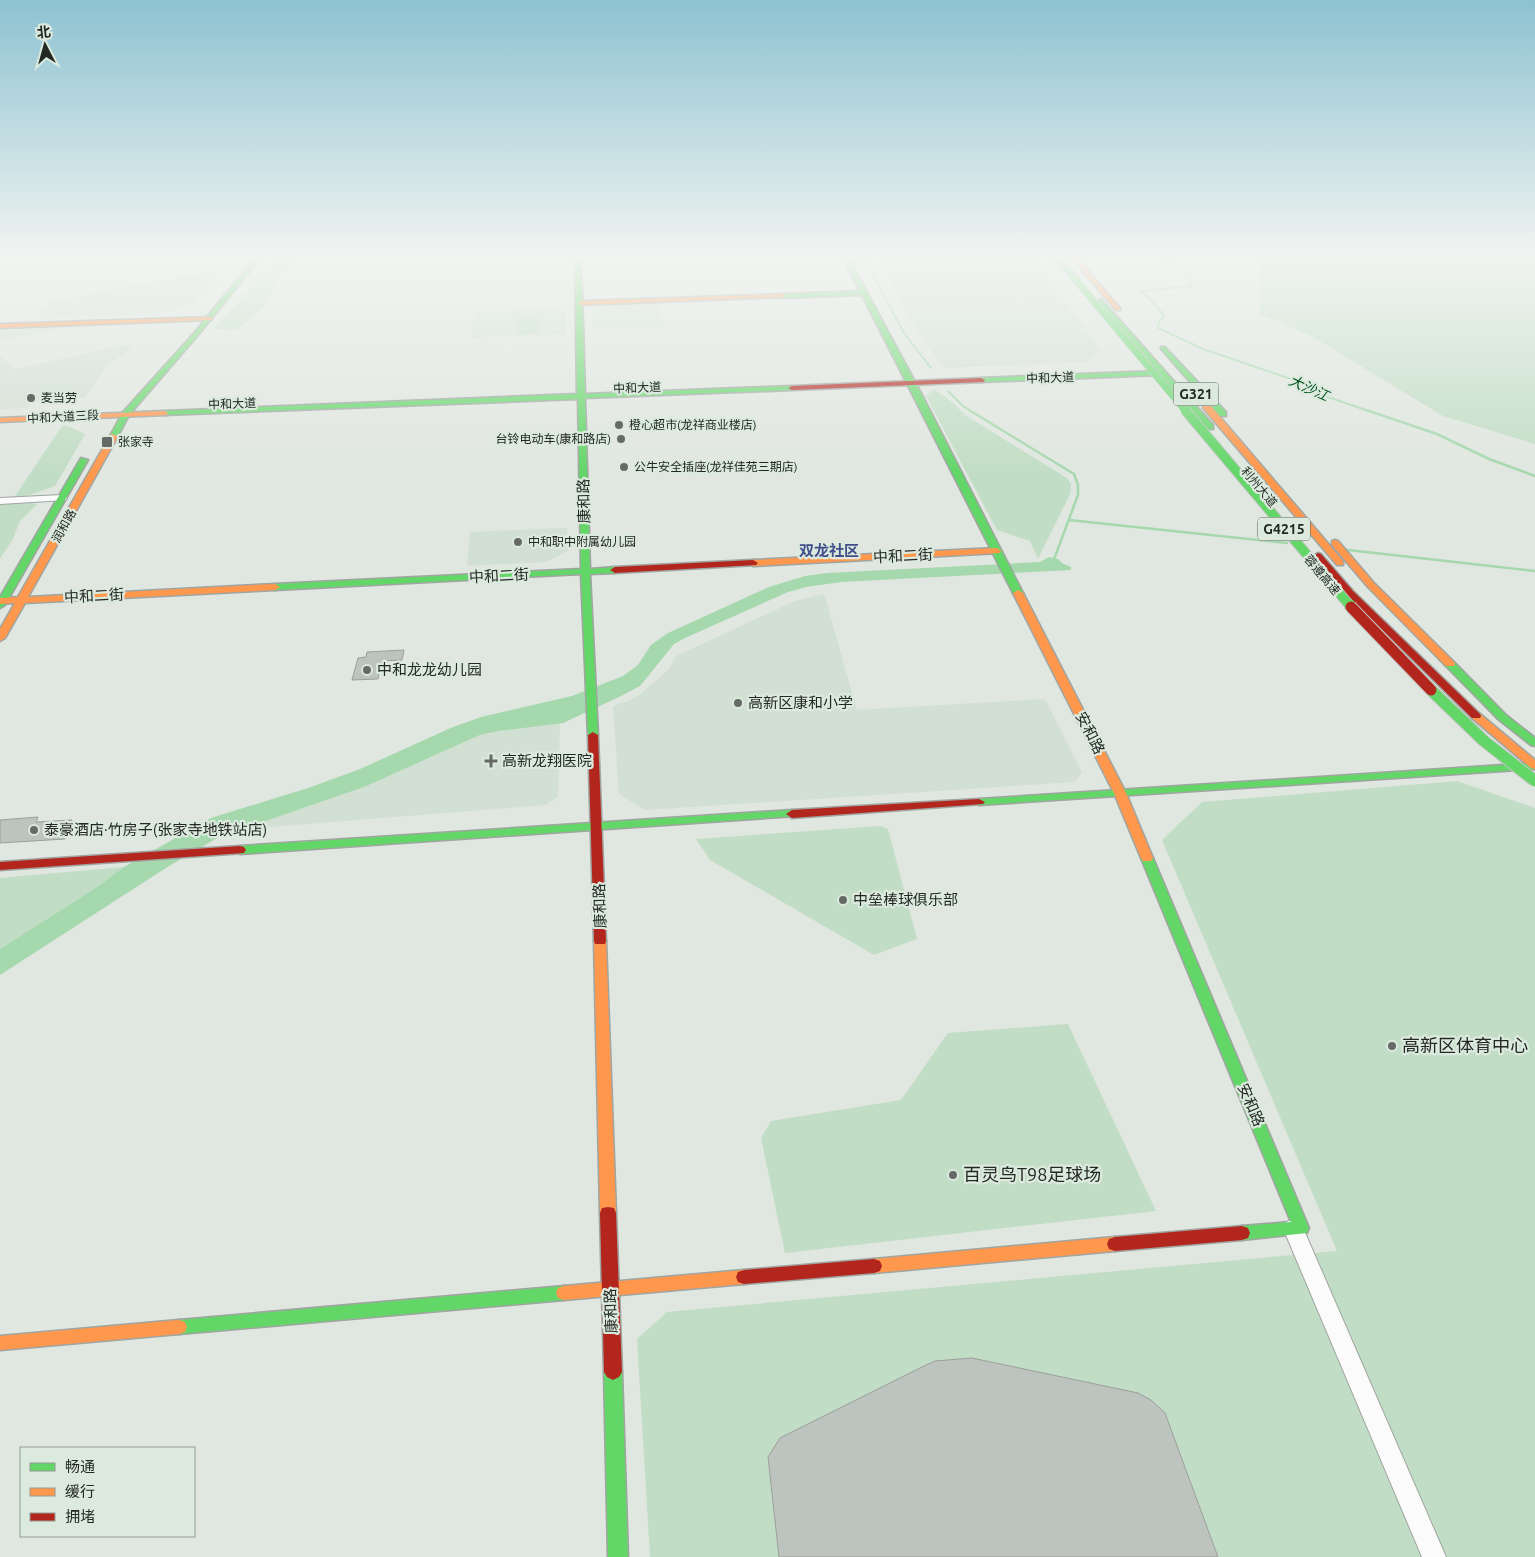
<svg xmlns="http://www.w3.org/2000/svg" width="1535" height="1557" viewBox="0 0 1535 1557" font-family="Ubuntu,'Noto Sans SC',sans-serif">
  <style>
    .built { fill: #d2dfd3 }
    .green { fill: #c2ddc5 }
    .water { fill: #a6d8ae }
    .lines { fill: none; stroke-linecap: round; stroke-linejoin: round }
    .stream-far1 { stroke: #a6d8ae; stroke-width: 2 }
    .stream { stroke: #a6d8ae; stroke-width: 2.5 }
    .building { fill: #bdc3be; stroke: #9b9f9b }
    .street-casing { stroke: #a0a5a1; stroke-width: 2 }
    .fast-casing { stroke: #a0a5a1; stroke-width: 3 }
    .slow-casing { stroke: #a0a5a1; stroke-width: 3 }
    .jam-casing { stroke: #a0a5a1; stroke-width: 3 }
    .street { fill: #fafbfa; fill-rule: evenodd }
    .fast { fill: #63d668; fill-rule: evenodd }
    .slow { fill: #ff974d; fill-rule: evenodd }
    .jam { fill: #b3261e; fill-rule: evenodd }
    .fast-bridge-far2-casing { stroke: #c0c3c0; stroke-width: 8; stroke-linecap: butt }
    .fast-bridge-far1-casing { stroke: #c0c3c0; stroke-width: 11; stroke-linecap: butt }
    .fast-bridge-casing { stroke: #c0c3c0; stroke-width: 13; stroke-linecap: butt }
    .jam-bridge-casing { stroke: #c0c3c0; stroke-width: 13; stroke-linecap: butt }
    .fast-bridge-far2 { stroke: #63d668; stroke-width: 7 }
    .fast-bridge-far1 { stroke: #63d668; stroke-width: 9 }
    .fast-bridge { stroke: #63d668; stroke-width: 11 }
    .jam-bridge { stroke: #b3261e; stroke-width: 11 }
    .poi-dot { fill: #656a66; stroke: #dceade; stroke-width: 2 }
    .labels { text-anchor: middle; stroke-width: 4.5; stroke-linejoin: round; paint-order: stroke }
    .far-street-label { font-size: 12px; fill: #232824; stroke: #dceade }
    .far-poi-label { font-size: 12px; fill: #232824; stroke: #dceade; text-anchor: start }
    .far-water-label { font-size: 14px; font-style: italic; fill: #02541f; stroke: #dceade }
    .shield { fill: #dceade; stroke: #5a625c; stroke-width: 1 }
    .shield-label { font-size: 14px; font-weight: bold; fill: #232824 }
    .street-label { font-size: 15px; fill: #232824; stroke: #dceade }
    .far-quarter-label { font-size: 15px; font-weight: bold; fill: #424e8a; stroke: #dceade }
    .poi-label { font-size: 15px; fill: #232824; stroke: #dceade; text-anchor: start }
    .near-poi-label { font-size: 18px; fill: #232824; stroke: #dceade; text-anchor: start }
  </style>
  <rect width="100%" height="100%" fill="#e0e6e0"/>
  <path class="built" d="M875 255H1029L1101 350 1086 362 944 368 922 338Z
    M201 273H222L191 306 149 314 35 318 52 301Z
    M659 303 664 326 593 329 592 309 606 305Z
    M554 309 566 312V334L471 338 475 312Z
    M82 325 0 341V328Z
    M134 343 129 351 106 366 85 398 33 401 28 408 0 409V355L14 369Z
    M567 528 568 551 546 562 467 566 470 532Z
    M824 594 857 710 1045 699 1082 772 1075 782 645 810 619 794 613 706 631 700 642 693 669 669 676 656 795 601Z
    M560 723 558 797 545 805 232 830 257 824 364 787 480 735 499 731Z"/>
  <path class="green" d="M278 255H294L265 306 237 330 214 329 276 260Z
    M1260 255H1535V444L1443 416 1313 337 1260 314Z
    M539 318 538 333 515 334 517 319Z
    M934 389 952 402 965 415 1067 478 1071 484V492L1038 559 1030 541 997 530 926 396Z
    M62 426H68L85 434 55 486 26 496H15Z
    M30 503 37 504 20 521 12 541 0 558V504Z
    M1457 781 1535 808V1557H650L637 1339 667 1312 1337 1251 1162 840 1202 802Z
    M880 826 888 829 917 939 874 955 710 860 696 839Z
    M124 867 97 887 0 949V878Z
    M1068 1024 1156 1211 785 1253 761 1138 771 1121 901 1100 948 1033Z"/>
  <path class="water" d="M1049 557 1058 559 1062 563 1071 567V570L841 582 806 587 788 592 685 638 674 644 640 686 619 697 563 723 499 731 480 735 364 787 257 824 232 830 219 837 169 866 0 975V949L97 887 124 867 211 818 311 787 360 769 453 727 481 717 572 696 623 676 638 665 651 645 668 633 769 587 805 576 827 573 1040 562Z"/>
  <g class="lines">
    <path class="stream-far1" d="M862 255 904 333 931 368
      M1164 255 1170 264 1189 276 1191 286 1141 291 1155 304 1164 316 1159 322 1158 328 1203 349 1309 385 1322 395 1369 411
      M948 391 963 406 971 411"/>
    <path class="stream" d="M969 410 1074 474 1078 485V495L1053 562
      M1366 410 1437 434 1489 459 1535 476
      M1069 520 1287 543
      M1348 550 1535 571"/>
  </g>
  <path class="building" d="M404 650 402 660 382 661 378 679 352 680 358 658 366 657 367 652Z
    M38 817 36 822 72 820 65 839 0 843V820Z
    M972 1358 1138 1393 1151 1400 1165 1413 1218 1557H779L768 1457 780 1438 924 1366 935 1361Z"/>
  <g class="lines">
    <g class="street-casing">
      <path id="street" d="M62 495 66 496 67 498 66 500 0 504V498Z
        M1293 1220 1300 1222 1303 1228 1446 1557H1422L1283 1228 1286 1222Z"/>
    </g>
    <g class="fast-casing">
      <path id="fast" d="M257 255H263L199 334 129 415 117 438H111L110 436 123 412 195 332Z
        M575 255H581L585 394 792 386 796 388 792 390 585 398 590 569 615 567 620 570 615 573 590 574 598 735 593 738 588 735 581 574 275 590 270 587 275 584 581 569 578 399 164 415 160 413 164 411 577 394Z
        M841 255H847L922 395 1023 593 1021 595H1015L1013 593 862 295 783 298 780 296 783 294 860 291Z
        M1101 299 1213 425V429H1207L1161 375 981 382 977 380 981 378 1158 371 1099 302 1098 301Z
        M1161 347H1165L1226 412V416H1220L1161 349Z
        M81 458 88 460 5 605 0 608V597Z
        M1450 661 1454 662 1506 715 1535 738V746L1531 745 1498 719 1446 666 1445 664Z
        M1535 763V769L979 805 973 802 979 799Z
        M792 810 798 814 796 816 240 854 234 850 240 846Z
        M1147 854 1153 858 1309 1228 1307 1233 1242 1240 1236 1238 1234 1233 1236 1228 1242 1226 1291 1222 1141 858Z
        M564 1286 570 1288 572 1293 570 1298 564 1300 179 1334 173 1332 171 1327 173 1322 179 1320Z
        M613 1364 619 1367 622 1372 628 1557H608L604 1372 607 1367Z"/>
    </g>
    <g class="slow-casing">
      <path id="slow" d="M1069 255H1075L1120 308V310H1116Z
        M783 294 786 296 785 297 581 305 578 303 581 301Z
        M212 317V319L210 320 0 328V324Z
        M1203 404H1209L1343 561V565H1337L1203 408Z
        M164 411 168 413 167 415 0 422V418Z
        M111 434 118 436 28 597 275 584 280 587 275 590 25 603 5 638 0 641V629L15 603 0 604V598L18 597Z
        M1335 540 1338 541 1374 583 1454 662 1455 664 1454 666H1446L1368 587 1332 545V541Z
        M997 548 1001 551 1000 553 753 566 748 563 753 560Z
        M1018 590 1023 593 1126 793 1153 858 1151 861H1143L1141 858 1114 793 1013 593Z
        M1476 713 1480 714 1535 760V769L1531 768 1472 718 1471 716 1472 714Z
        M600 937 605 938 606 941 616 1213 614 1218 608 1219 602 1218 600 1213 594 941 595 938Z
        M1115 1237 1121 1239 1123 1244 1121 1249 1115 1251 874 1273 868 1271 866 1266 868 1261 874 1259Z
        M744 1270 750 1272 752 1277 750 1282 744 1284 564 1300 558 1298 556 1293 558 1288 564 1286Z
        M179 1320 185 1322 187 1327 185 1332 179 1334 0 1350V1336Z"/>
    </g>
    <g class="jam-casing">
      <path id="jam" d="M981 378 985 380 984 382 792 390 788 388 792 386Z
        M1318 553 1321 554 1353 591 1480 714 1481 716 1480 718H1472L1347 595 1313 556Z
        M753 560 758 563 756 565 615 573 610 570 615 567Z
        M593 732 598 735 606 941 605 944H595L594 941 588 735Z
        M979 799 985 802 983 804 792 818 786 814 792 810Z
        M240 846 244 847 246 850 244 853 0 870V862Z
        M608 1207 614 1208 616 1213 622 1372 619 1377 613 1380 607 1377 604 1372 600 1213 602 1208Z
        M1242 1226 1248 1228 1250 1233 1248 1238 1242 1240 1115 1251 1109 1249 1107 1244 1109 1239 1115 1237Z
        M874 1259 880 1261 882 1266 880 1271 874 1273 744 1284 738 1282 736 1277 738 1272 744 1270Z"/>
    </g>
    <use href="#street" class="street"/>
    <use href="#fast" class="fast"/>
    <use href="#slow" class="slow"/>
    <use href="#jam" class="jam"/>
    <g class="fast-bridge-far2-casing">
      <path id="fast-bridge-far2" d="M1055 255 1186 411"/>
    </g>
    <g class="fast-bridge-far1-casing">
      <path id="fast-bridge-far1" d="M1185 410 1351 607"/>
    </g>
    <g class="fast-bridge-casing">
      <path id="fast-bridge" d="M1350 605 1351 607
        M1431 690 1484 741 1535 781"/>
    </g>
    <g class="jam-bridge-casing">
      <path id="jam-bridge" d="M1351 607 1431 690"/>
    </g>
    <use href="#fast-bridge-far2" class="fast-bridge-far2"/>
    <use href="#fast-bridge-far1" class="fast-bridge-far1"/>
    <use href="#fast-bridge" class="fast-bridge"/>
    <use href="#jam-bridge" class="jam-bridge"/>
  </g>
  <linearGradient id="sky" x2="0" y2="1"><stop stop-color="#8dc2d1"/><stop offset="0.54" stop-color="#f1f4f1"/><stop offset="1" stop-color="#f1f4f1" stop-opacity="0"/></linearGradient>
  <rect width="1535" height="473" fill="url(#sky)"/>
  <g class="poi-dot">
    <circle cx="31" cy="398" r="5"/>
    <circle cx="619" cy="425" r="5"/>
    <circle cx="621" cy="439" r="5"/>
    <rect x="101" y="436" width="12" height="12" rx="2.5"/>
    <circle cx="624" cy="467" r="5"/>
    <circle cx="518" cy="542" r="5"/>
    <circle cx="367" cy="670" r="5"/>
    <circle cx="738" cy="703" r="5"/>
    <path d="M488.5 753.5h5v5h5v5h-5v5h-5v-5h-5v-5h5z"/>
    <circle cx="34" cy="830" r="5"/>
    <circle cx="843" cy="900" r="5"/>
    <circle cx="1392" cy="1046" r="5"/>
    <circle cx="953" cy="1175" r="5"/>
  </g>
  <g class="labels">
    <g class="far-street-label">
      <text transform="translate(1050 378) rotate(-2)" y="4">中和大道</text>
      <text transform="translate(637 388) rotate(-2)" y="4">中和大道</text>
      <text transform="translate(232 404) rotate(-2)" y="4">中和大道</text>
      <text transform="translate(63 417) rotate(-3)" y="4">中和大道三段</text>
      <text transform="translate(1259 487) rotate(50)" y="4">利州大道</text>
      <text transform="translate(64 526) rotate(-61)" y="4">润和路</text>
      <text transform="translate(1322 575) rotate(50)" y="4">蓉遵高速</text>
    </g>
    <g class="far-poi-label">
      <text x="41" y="402">麦当劳</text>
      <text x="629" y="429">橙心超市(龙祥商业楼店)</text>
      <text x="611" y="443" text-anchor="end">台铃电动车(康和路店)</text>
      <text x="118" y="446">张家寺</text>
      <text x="634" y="471">公牛安全插座(龙祥佳苑三期店)</text>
      <text x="528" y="546">中和职中附属幼儿园</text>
    </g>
    <g class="far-water-label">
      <text transform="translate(1309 388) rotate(24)" y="5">大沙江</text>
    </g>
    <g class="shield">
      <rect x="1173.5" y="382.5" width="45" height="23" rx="4"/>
      <rect x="1258" y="517.5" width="52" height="23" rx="4"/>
    </g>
    <g class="shield-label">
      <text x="1196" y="399">G321</text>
      <text x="1284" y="534">G4215</text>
    </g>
    <g class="street-label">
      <text transform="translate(584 501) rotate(-91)" y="5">康和路</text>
      <text transform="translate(903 556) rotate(-3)" y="5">中和二街</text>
      <text transform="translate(499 576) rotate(-3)" y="5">中和二街</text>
      <text transform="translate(94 596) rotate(-3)" y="5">中和二街</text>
      <text transform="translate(1090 733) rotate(63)" y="5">安和路</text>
      <text transform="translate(600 906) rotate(-92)" y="5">康和路</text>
      <text transform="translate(1251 1105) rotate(67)" y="5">安和路</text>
      <text transform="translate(611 1311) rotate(-92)" y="5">康和路</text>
    </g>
    <g class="far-quarter-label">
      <text x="829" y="556">双龙社区</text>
    </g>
    <g class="poi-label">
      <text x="377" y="675">中和龙龙幼儿园</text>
      <text x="748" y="708">高新区康和小学</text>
      <text x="502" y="766">高新龙翔医院</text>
      <text x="44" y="835">泰豪酒店·竹房子(张家寺地铁站店)</text>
      <text x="853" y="905">中垒棒球俱乐部</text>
    </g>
    <g class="near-poi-label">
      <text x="1402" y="1052">高新区体育中心</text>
      <text x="963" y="1181">百灵鸟T98足球场</text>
    </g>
  </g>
  <rect x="20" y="1447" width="175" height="90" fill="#dceade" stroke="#929c94"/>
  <rect x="30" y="1463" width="25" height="8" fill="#63d668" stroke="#929c94"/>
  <text x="65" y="1472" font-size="15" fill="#232824">畅通</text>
  <rect x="30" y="1488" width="25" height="8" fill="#ff974d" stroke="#929c94"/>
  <text x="65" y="1497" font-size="15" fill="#232824">缓行</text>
  <rect x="30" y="1513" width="25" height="8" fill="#b3261e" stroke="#929c94"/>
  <text x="65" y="1522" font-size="15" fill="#232824">拥堵</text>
  <g transform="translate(45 45) rotate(354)" stroke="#dceade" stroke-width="4" paint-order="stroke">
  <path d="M0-4L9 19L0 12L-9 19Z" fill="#232824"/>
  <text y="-8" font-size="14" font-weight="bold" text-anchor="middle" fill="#232824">北</text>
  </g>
</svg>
